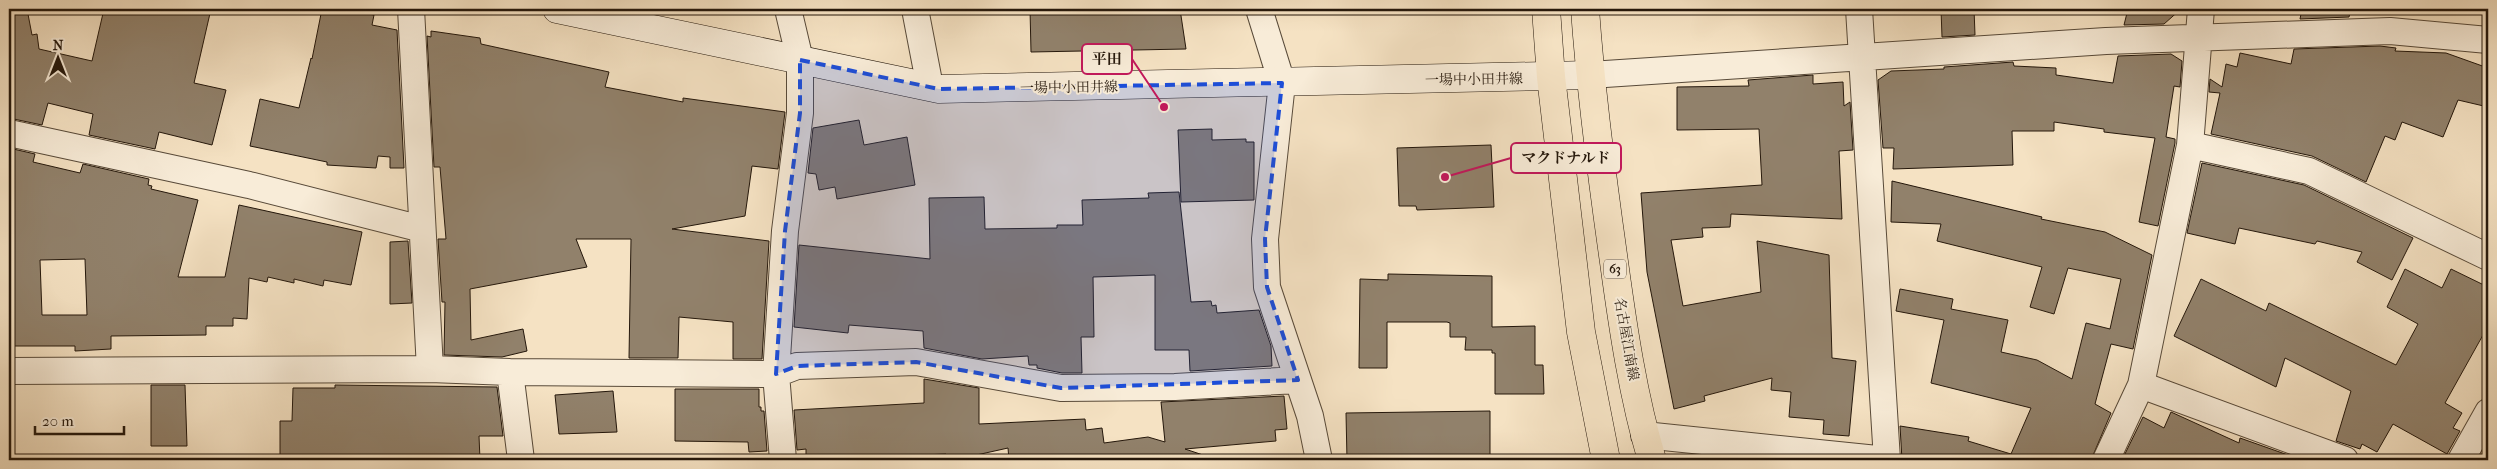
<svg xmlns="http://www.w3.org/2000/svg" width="2497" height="469" viewBox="0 0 2497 469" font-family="'IM FELL French Canon','Noto Serif JP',serif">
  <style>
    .building { fill: #91816b; stroke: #24170b; fill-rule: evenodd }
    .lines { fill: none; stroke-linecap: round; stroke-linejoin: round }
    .minor-casing { stroke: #584a39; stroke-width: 28 }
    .secondary-casing { stroke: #24170b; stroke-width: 29 }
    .primary-casing { stroke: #24170b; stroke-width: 29 }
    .minor { stroke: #f8ecd8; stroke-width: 26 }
    .secondary { stroke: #f8ecd8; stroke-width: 28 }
    .primary { stroke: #f5e2c3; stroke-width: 28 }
    .marked { fill: #1d4ed8; fill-opacity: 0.2; stroke: #1d4ed8; stroke-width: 4; stroke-dasharray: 10 6; stroke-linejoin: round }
    .labels { text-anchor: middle; stroke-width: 4; stroke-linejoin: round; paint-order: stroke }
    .shield { fill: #f8ecd8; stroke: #645748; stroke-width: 1 }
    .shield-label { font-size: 12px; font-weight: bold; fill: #24170b }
    .street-label { font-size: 14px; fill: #24170b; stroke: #f8ecd8 }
    .leader { fill: none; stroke: #c2185b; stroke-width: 2 }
    .callout-dot { fill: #c2185b; stroke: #f8ecd8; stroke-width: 2 }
    .callout { fill: #f8ecd8; stroke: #c2185b; stroke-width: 2 }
    .callout-label { font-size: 15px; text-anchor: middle; font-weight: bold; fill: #24170b }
  </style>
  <rect width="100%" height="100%" fill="#f5e2c3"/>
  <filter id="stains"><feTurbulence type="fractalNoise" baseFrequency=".004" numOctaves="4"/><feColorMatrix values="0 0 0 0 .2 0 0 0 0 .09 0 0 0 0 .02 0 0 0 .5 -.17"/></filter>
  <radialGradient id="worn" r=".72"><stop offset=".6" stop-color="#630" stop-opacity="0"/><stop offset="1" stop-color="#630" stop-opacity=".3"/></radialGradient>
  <path class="building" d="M9 9H27L32 35 37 34 39 49 92 61 104 9H211L194 83 226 90 212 145 159 132 155 149 89 135 93 114 48 103 42 125 9 118Z
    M322 9H340L374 15 372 25 397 30 404 168H390V157L378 156 376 168 327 165V162L250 146 260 99 299 108 311 58 312 59Z
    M1030 9H1180L1186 49 1031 52Z
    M1941 9H1974L1975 35 1942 37Z
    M2128 9H2181L2164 24 2124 25Z
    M2302 9H2351L2349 17 2300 19Z
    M431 31 480 38 481 44 609 72 605 87 683 102V98L785 112 778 169 752 166 745 216 672 229 769 241 762 359H733V322L679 317 678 358H629L631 239H576L587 267 470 289 471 340 523 329 527 351 502 357 444 355 445 302H442L438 239H446L440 167H434L427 36 431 37Z
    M2380 46 2396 48 2395 51 2446 53 2488 68V107L2458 100 2443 137 2402 122 2395 140 2385 136 2366 182 2312 156 2211 134 2220 93 2209 92 2210 79 2222 87 2226 64 2237 67 2240 53 2291 64 2294 49Z
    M2171 54 2182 61 2180 87 2174 86 2166 137 2175 139V143L2158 226 2139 222 2155 138 2104 132V129L2054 122V131H2012L2013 165 1893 169 1894 148H1883L1878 80 1891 71 1944 69V67L2013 62 2014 66 2056 68V75L2113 83 2118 56Z
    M1813 75V84L1843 82 1844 106 1850 102 1853 150 1839 151 1842 219 1731 214 1730 227 1702 228 1703 237 1671 240 1683 306 1761 292 1757 241 1829 255 1832 358 1856 361 1849 436 1823 434 1824 420 1789 417 1791 392 1771 390 1772 378 1704 396 1705 401 1674 409 1647 272 1641 193 1762 185 1759 129 1677 130V87L1749 86 1748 80Z
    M859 120 864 145 907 137 915 185 837 199 835 187 819 190 816 174 808 173 813 128Z
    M1212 129V140L1246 139V142H1254V200L1181 202 1178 130Z
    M1491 145 1494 207 1417 210 1416 206H1399L1397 148Z
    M9 148 35 154 33 162 80 173 83 164 149 179 148 185 152 186 151 189 198 200 178 277H225L239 205 362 232 351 285 324 280 323 286 294 279V283L268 277 267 282 249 278 247 319 233 318V326H206V335L111 336V349L75 351V346H9ZM85 259 87 315H42L40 260Z
    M2202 163 2304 185 2413 238 2392 280 2357 262 2362 252 2317 241 2315 244 2239 228 2235 244 2187 233Z
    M1892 181 2042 217 2041 219 2105 232 2152 255 2133 349 2111 344 2095 404 2111 413 2091 460H1902L1900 426 1969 437 1968 441 2011 454 2031 408 1931 383 1944 320 1896 311 1900 289 1953 299 1951 309 2008 320 2001 352 2037 360 2072 379 2086 323 2110 329 2121 279 2068 268 2054 314 2030 307 2042 267 1937 241 1941 224 1891 222Z
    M1179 192 1191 302 1211 301 1212 306 1216 305 1217 313 1259 310 1271 346 1272 366 1190 371 1189 350H1155V275L1093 277 1094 337H1081L1082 373H1062L1037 368V365H1029L1028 356 982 359 924 348 923 331 849 325 848 333 794 327 799 245 930 259 929 198 984 197 985 229 1057 228V225H1083L1082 200 1149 198 1148 193Z
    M408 241 412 303 390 304V242Z
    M2405 269 2442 288 2451 269 2488 287V326L2445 403 2462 413 2453 428 2460 431 2447 454 2393 424 2377 452 2362 444 2360 449 2336 441 2351 391 2285 358 2276 387 2174 336 2201 279 2266 311 2269 303 2396 365 2418 324 2387 307Z
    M1388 274 1492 276V327L1535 326V365H1543L1544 394H1495V353H1492V350H1465L1466 337H1450V323L1447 322H1387V368H1359L1360 279 1388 280Z
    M924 379 979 388V424L1085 419 1086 430 1102 428 1104 443 1148 437 1165 442 1161 402 1284 396 1287 429 1275 430 1276 441 1185 449 1206 456 1205 460H1009L1008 448 954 460H948L946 454 806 460V449L797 450 794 410 924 403Z
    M151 385H185L187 446H151Z
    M335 385 497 387 503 436H479L480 460H280V421H292L293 388H335Z
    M675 389H759V407H761V411H764L767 451 749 452 748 442 675 441Z
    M613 391 617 432 559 434 555 395Z
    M1490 411V460H1347L1346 413Z
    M2171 412 2239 443 2240 438 2302 460H2122L2143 417 2164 428Z"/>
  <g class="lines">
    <g class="minor-casing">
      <path id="minor" d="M411 9 430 369
        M915 9 930 87
        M1259 9 1282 83 1265 239 1267 287 1310 416 1319 460
        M1590 75 2106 41 2390 31 2488 40
        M9 133 249 185 422 229
        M2190 145 2309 171 2488 257
        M9 371 430 369 510 372 776 374 797 366 916 362 1061 388 1175 387 1298 380
        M510 372 521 460
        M2141 385 2345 460
        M1644 435 1887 460 1859 9
        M783 460 776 374 785 231 800 113V60L788 9
        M2106 460 2141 385 2190 145 2201 9
        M2461 460 2488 412"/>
    </g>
    <g class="secondary-casing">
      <path id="secondary" d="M557 9 939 89 1590 75"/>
    </g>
    <g class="primary-casing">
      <path id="primary" d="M1546 9 1551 77 1581 332 1606 460
        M1585 9C1591 94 1602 178 1614 262 1623 328 1633 396 1652 460"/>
    </g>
    <use href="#minor" class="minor"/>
    <use href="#secondary" class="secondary"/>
    <use href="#primary" class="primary"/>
  </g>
  <path class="marked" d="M800 60 939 89 1282 83 1265 239 1267 287 1298 380 1061 388 916 362 797 366 776 374 785 231 800 113Z"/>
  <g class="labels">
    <rect class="shield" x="1604" y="259.5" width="22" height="19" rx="4"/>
    <g class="shield-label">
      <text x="1615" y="273">63</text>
    </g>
    <g class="street-label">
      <text transform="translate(1474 79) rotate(-1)" y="5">一場中小田井線</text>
      <text transform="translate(1069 87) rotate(-1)" y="5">一場中小田井線</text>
      <text transform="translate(1627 339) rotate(80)" y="5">名古屋江南線</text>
    </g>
  </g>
  <path class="leader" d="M1164 107L1132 59M1445 177L1511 158"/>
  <g class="callout-dot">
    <circle cx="1164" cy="107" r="5"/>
    <circle cx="1445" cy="177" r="5"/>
  </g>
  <g class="callout">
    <rect x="1082" y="44" width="50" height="30" rx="5"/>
    <rect x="1511" y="143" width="110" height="30" rx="5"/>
  </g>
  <g class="callout-label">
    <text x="1107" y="64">平田</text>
    <text x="1566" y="163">マクドナルド</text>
  </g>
  <rect width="2497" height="469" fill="none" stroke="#f5e2c3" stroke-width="30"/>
  <rect x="10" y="10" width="2477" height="449" fill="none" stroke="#24170b" stroke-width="2.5"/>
  <rect x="15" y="15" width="2467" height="439" fill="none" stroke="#24170b"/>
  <g transform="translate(58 58)" stroke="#f8ecd8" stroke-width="4" paint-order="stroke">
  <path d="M0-4L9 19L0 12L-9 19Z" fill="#24170b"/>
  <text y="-8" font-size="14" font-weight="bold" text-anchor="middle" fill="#24170b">N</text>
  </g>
  <path d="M35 426v8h89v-8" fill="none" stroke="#24170b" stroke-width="2.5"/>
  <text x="42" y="426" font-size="15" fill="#24170b" stroke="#f8ecd8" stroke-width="4" paint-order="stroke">20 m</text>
  <rect width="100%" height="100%" filter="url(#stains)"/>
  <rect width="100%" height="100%" fill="url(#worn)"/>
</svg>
